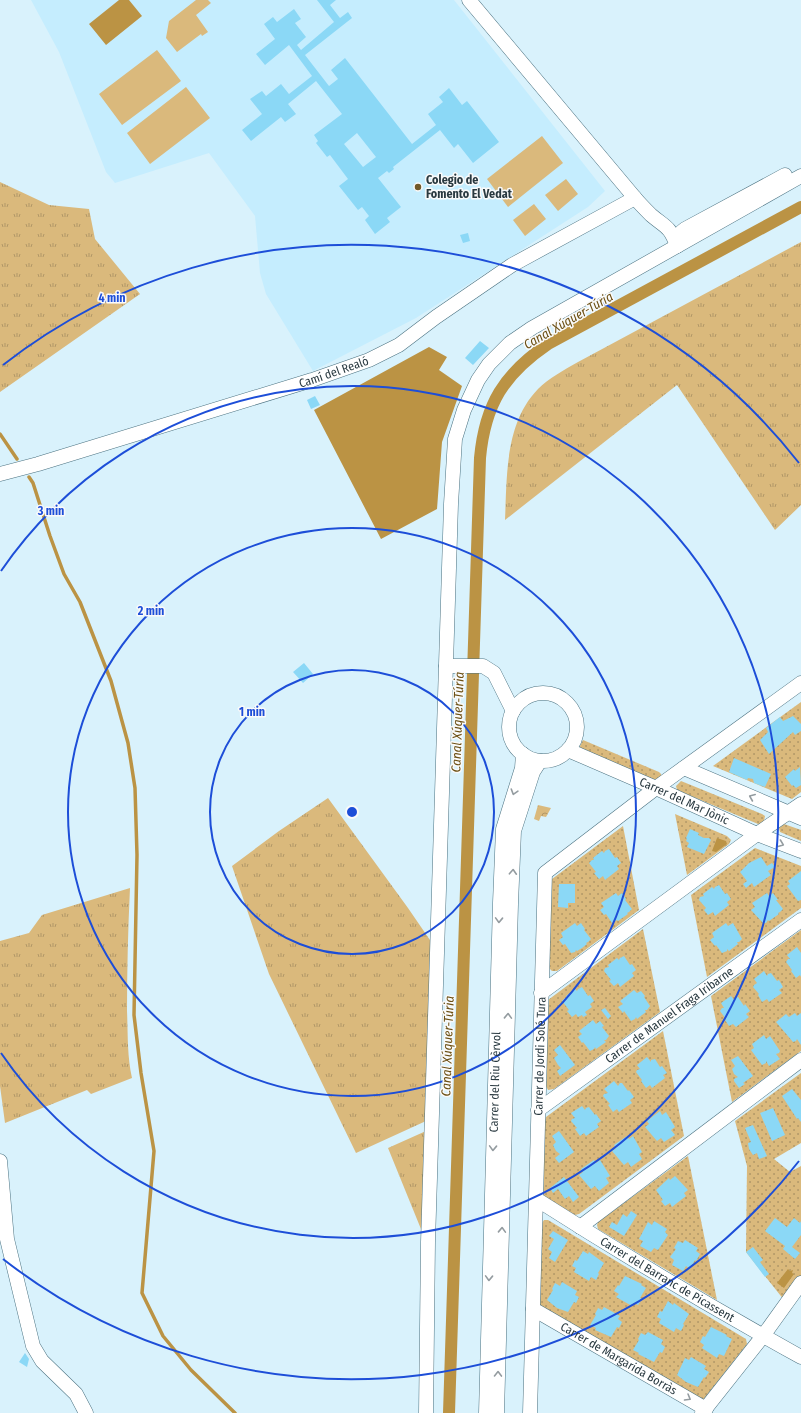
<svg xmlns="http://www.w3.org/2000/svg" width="801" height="1413" viewBox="0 0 801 1413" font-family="'Fira Sans Condensed',sans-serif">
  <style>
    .built { fill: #c5edfe }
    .grass { fill: url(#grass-tufts) }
    .park { fill: url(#park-crowns) }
    .garden { fill: url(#garden-dots) }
    .pitch { fill: #dab97c }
    .water { fill: #bb9344 }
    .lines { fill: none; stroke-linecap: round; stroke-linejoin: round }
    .stream { stroke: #bb9344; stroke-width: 3.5 }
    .canal { stroke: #bb9344; stroke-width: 12 }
    .building { fill: #8bd8f6; fill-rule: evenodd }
    .minor-casing { stroke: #4b7281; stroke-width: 15 }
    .minor { stroke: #fff; stroke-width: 14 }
    .oneway { stroke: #949ca0 }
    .ring { fill: none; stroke: #1d4ed8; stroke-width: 2 }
    .poi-dot { fill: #715929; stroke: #fafafa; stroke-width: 1.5 }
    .labels { text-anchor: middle; stroke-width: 3; stroke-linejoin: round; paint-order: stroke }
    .poi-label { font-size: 12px; font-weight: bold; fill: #293940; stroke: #fafafa; text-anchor: start }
    .street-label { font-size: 12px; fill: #293940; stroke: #fafafa }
    .water-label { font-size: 13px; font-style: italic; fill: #6b4f13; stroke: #fafafa }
    .centre { fill: #1d4ed8; stroke: #fafafa; stroke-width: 2 }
    .ring-label { font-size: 12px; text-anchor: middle; font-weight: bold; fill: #1d4ed8; stroke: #fafafa; stroke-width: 3; stroke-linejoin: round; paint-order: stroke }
  </style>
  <defs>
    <pattern id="grass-tufts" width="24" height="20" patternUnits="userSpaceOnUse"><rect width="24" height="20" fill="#dab97c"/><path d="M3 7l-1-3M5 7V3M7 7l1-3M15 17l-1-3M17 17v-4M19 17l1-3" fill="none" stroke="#b19767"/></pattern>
    <pattern id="park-crowns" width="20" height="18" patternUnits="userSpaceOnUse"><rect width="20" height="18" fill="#dab97c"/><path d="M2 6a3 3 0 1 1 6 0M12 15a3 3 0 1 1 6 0" fill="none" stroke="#b19767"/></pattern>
    <pattern id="garden-dots" width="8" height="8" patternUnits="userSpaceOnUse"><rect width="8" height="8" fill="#dab97c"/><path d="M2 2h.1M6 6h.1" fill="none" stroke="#b19767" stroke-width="1.8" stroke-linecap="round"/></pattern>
  </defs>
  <rect width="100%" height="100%" fill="#d9f2fc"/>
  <path class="built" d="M31 0H454L605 191 588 207 416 318 313 371 266 294 260 273 255 216 209 153 115 183 106 172 59 52Z"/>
  <path class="grass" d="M0 182 49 205 89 209 95 239 140 294 0 392Z
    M801 242V505L775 530 677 385 505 520C507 475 505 423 538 389 549 378 564 370 578 362Z
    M328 798 408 908 432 943 426 1121 356 1153 269 974 232 866 279 831Z
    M130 888C128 929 127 970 127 1011 128 1033 127 1056 132 1078L91 1094 87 1090 5 1123 0 1086V941L29 933 42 915Z
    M426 1131 423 1234 388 1148Z"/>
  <path class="park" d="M538 805 551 808 546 817 541 816 539 821 534 819Z"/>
  <path class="garden" d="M801 702V792L792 799 713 766Z
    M583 740 659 772 661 774 662 778 655 781 578 750Z
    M681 781 762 814 765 816 764 821 762 824H758L679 791 677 790 676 786Z
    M675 814 727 836 731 840 729 844 687 875Z
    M784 824 801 830V841L780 832 779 828Z
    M623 826 639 910 557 971H552L549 968 552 879Z
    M755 848 801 866V908L707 977 691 895Z
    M643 929 660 1012 554 1089 548 1090 546 1086 548 1000Z
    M801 930V1051L732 1102 711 996Z
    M663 1031 684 1136 579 1214 575 1215 545 1197 543 1194 545 1120 546 1117Z
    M801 1073V1143L774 1159 790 1172 801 1166V1279L784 1300 746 1252 747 1166 735 1121Z
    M688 1156 717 1300 598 1229 597 1225 598 1222Z
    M544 1220H548L746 1339 747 1344 703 1400 539 1305 542 1223Z"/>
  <path class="pitch" d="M196 0H208L211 3 196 15 208 32 202 36 201 34 177 52 166 38 169 21Z
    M157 50 181 81 122 125 99 94Z
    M186 87 210 118 150 164 127 133Z
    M542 136 563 163 508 207 487 179Z
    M566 179 578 194 558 211 545 195Z
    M534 204 546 219 525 236 513 220Z"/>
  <path class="water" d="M119 0H129L142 16 106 45 89 24Z
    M429 347 447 357 439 370 462 386 442 442 437 509 381 539 314 410Z
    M717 838 726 841 727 844 716 852 712 851Z
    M788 1269 790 1271 793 1270 792 1273 794 1274 784 1288 777 1283Z"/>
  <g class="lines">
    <path class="stream" d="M0 434 17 459
      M29 477 33 483 50 536 64 574 80 602 111 681 128 743 135 788 137 855 134 1015 141 1073 154 1151 142 1293 163 1336 191 1370 235 1413"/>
    <path class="canal" d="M449 1413 480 458C485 404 504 374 548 344L801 207"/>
  </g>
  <path class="building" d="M317 0H336L330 5 340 18 348 12 352 18 305 55 329 86 338 79 331 70 345 58 412 144 436 125 428 114 443 102 439 97 449 88 462 105 467 101 499 142 473 163 458 144 454 148 440 130 393 167 394 169 389 173 387 171 378 178 401 207 387 218 390 222 375 234 365 220 369 216 362 207 358 210 339 186 348 179 330 155 327 157 316 143 318 141 314 135 342 114 316 81 288 104 296 114 285 122 281 117 251 141 242 130 262 114 250 99 262 91 266 96 281 84 289 94 312 76 289 45 265 65 256 54 275 39 264 24 273 17 277 22 294 9 301 19 295 23 306 37 297 45 301 50 334 22ZM357 133 376 157 363 167 344 144Z
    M468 233 470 241 463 243 460 235Z
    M480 341 489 348 473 365 465 358Z
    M315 396 320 405 311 409 307 400Z
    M304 663 313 674 303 683 293 672Z
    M793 716 801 724V731L795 735 793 732 769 754 760 740 768 732 766 728 780 717 783 721Z
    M734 758 771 774 765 787 754 783 753 779 748 778 747 780 729 772Z
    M800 767 801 785 796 788 793 785 792 786 785 777 794 769 795 771Z
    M690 829 699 833 698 835 704 838H709L711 840 704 854 687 847 689 843 686 841 687 839 686 838Z
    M609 849 615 858 617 857 621 863 617 866 619 869 605 880 603 876 599 879 594 873 596 872 589 863 592 860H594L593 858 598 854 602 851 604 853 605 851Z
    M761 857 767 866 772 863 775 867 768 871 771 875 754 887 752 883 746 888 743 884 747 881 740 872 749 863Z
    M801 871V900L798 901 787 886 790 884 788 881Z
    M559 884H575V903H568V908L558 907Z
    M719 885 725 894 727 893 731 899 727 902 729 905 715 916 713 912 708 915 704 910 706 908 699 900 700 897 704 896 703 894 712 887 714 889 715 887Z
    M616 893 618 896 622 893 626 899 625 900 632 909 629 912 627 913 628 914 618 921 617 920 612 923 606 914 604 915 600 910 604 907 601 903Z
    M767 893 769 896 773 893 778 900H776L783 909 780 912 778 913 779 914 769 921 768 920 766 923H763L751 910 755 907 752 903Z
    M575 923 577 926 581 923 585 929 584 930 591 939 588 942 586 943 587 944 582 948 577 951 576 950 575 952 571 953 565 944 563 945 559 940 563 937 561 933Z
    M726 923 728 926 733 923 742 939 739 942H737L738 944 729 951 727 949V951L722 953 716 945 715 946 710 940 714 937 712 933Z
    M797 947 801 953V977L800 975 796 978 791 971 792 970 786 962 788 959H790L787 955Z
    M624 956 630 965 632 964 636 970 632 973 634 976 620 987 618 983 614 986 609 981 611 980 604 971 605 968 609 967 608 965 617 958 619 960 620 958Z
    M764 971 767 976 768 974 771 973 777 981 779 980 783 987 779 990 782 993 769 1002 767 999 762 1002 758 995 759 994 753 987 754 985 757 983 754 979Z
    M582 987 588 996 590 995 594 1001 590 1004 592 1007 585 1012 587 1015 583 1017 582 1015 578 1017 576 1014 572 1017 567 1011 569 1010 562 1001 565 998H567L566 996 571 992 575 989 577 991 578 989Z
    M634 990 637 993 641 991 645 996 644 997 650 1006 647 1010H645L646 1012 642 1015 637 1019 636 1017 635 1019 631 1021 624 1011 623 1013 618 1007 623 1004 620 1001Z
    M731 996 735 1001V998L738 997 744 1006 745 1004 750 1011 746 1014 749 1017 736 1027 733 1024 729 1026 725 1020 726 1019 720 1011 722 1008H724L721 1003Z
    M605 1008 611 1016 608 1019 601 1010Z
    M795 1013 797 1016 801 1013V1045L797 1039 796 1041 793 1042 776 1022 786 1014 789 1017Z
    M593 1020 596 1024 600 1021 604 1026 602 1027 609 1036 606 1040H604L606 1042 596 1049 595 1047 594 1049 590 1051 583 1042 582 1043 578 1037 582 1034 579 1031Z
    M764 1035 766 1039 770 1036 780 1051 779 1053 776 1054 780 1059 769 1066 766 1061V1063L762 1065 751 1050 754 1048 752 1044Z
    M560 1045 575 1065 560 1076 557 1071 561 1068 558 1065 554 1058 558 1055 554 1050Z
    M738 1056 753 1076 743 1083 745 1084 739 1088 734 1081V1079L738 1077 734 1074 732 1069 735 1066 731 1060Z
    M647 1057 651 1062V1060L655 1059 660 1067 662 1066 667 1073 663 1075 665 1078 652 1088 650 1085 646 1088 641 1081 642 1080 636 1072 637 1070 640 1069 637 1065Z
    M614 1081 618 1086 620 1083H622L628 1091 629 1090 634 1097 630 1100 632 1103 619 1112 617 1109 613 1112 608 1105 610 1104 603 1096 604 1094 608 1093 604 1089Z
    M792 1089 801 1100V1122L798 1118 797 1119 782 1096Z
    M582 1106 585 1110 586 1108 589 1107 595 1115 596 1114 601 1121 597 1124 599 1127 586 1136 584 1133 580 1136 575 1129 577 1128 571 1121 572 1119 575 1118 571 1113Z
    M773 1108 785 1135 772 1141 760 1113Z
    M660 1111 662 1115 666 1112 675 1127 671 1130 675 1135 664 1142 661 1138 657 1141 645 1127 649 1124 647 1121Z
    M753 1125 767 1156 759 1159 757 1153 753 1155 749 1149 748 1143 751 1142 745 1128Z
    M559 1131 574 1152 559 1163 555 1158 560 1154 556 1151 553 1145 556 1142 552 1136Z
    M627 1136 629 1139 633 1136 642 1152 639 1154 642 1159 631 1167 628 1162 624 1165 612 1151 616 1148 614 1145Z
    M594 1160 596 1163 600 1160 610 1176 606 1178 609 1183 599 1191 595 1186 591 1189 579 1175 583 1172 581 1169Z
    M675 1176 688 1190 684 1193 686 1196 672 1207 670 1203 665 1206 661 1201 663 1200 656 1190 669 1178 670 1180Z
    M564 1177 579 1197 573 1202 569 1196 565 1199 558 1189 553 1193 550 1188Z
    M631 1211 637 1215 624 1236 609 1227 612 1222 617 1225 623 1214 627 1217Z
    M775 1218 787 1227 794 1218 800 1223 801 1221V1235L792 1247 800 1253 795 1259 783 1249 785 1246 765 1231Z
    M654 1221 667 1229 665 1232 668 1235 658 1250 654 1248 651 1252 640 1246 643 1241 639 1239 648 1222 652 1225Z
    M553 1231 568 1240 555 1262 549 1258 552 1252 548 1249 554 1239 549 1236Z
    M685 1240 698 1248 696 1251 700 1254 696 1261 695 1260 690 1269 686 1266 683 1271 672 1265 674 1260 670 1257 676 1249 674 1248 678 1241 683 1243Z
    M753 1247 763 1260 760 1262 769 1274 765 1277 746 1252Z
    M583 1251 588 1254 589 1252 604 1263 598 1273 599 1274 596 1280 591 1277 589 1281 574 1272 576 1268 572 1266 575 1260 577 1261Z
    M625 1276 642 1284 641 1285 646 1288 640 1298 642 1299 638 1305 634 1303 632 1306 616 1297 619 1294 614 1291 618 1285 619 1286Z
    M562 1282 577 1291 575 1295 579 1297 576 1303 574 1302 568 1312 557 1308 547 1300 553 1290 552 1289 555 1283 560 1286Z
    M668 1301 673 1305 674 1303 689 1314 683 1324 684 1325 681 1331 676 1328 674 1332 659 1323 661 1319 657 1317 660 1311 662 1312Z
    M604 1307 620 1316 618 1319 622 1322 619 1328 617 1327 611 1337 595 1330 596 1328 590 1325 596 1315 595 1314 598 1308 602 1310Z
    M711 1327 727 1335 726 1336 732 1339 724 1356 719 1354 717 1358 702 1348 704 1345 700 1342 703 1336 705 1337Z
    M648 1332 663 1340 661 1344 665 1347 662 1353 660 1352 654 1362 638 1354 639 1353 633 1350 639 1340 638 1339 641 1333 645 1335Z
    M25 1353 29 1359 27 1367 19 1362Z
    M691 1357 706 1366 704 1369 709 1372 705 1378 704 1377 698 1387 686 1382 677 1375 685 1358 689 1360Z"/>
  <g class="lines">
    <g class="minor-casing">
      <g id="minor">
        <path d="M469 0 635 198C640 204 645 209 651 215 665 227 670 226 677 246"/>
        <path d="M677 246C677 237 678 234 685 229L785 175"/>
        <path id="s1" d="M0 474 38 464 312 380 369 360 399 345 436 317 512 265 635 198"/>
        <path d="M446 666H483L494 673 513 711"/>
        <circle cx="543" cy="727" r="34"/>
        <path id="s2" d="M568 750 656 788 757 834 801 851"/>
        <path d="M684 768 801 818"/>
        <path d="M541 993 757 834 801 804"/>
        <path id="s3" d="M538 1110 801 920"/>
        <path d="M0 1161 7 1239 33 1346 42 1361 76 1394 86 1413"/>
        <path id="s4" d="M536 1199C622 1254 711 1307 801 1357"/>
        <path d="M580 1227 801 1060"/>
        <path id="s5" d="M533 1309 706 1409"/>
        <path d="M426 1413 428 1242 451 504 455 439 464 410 478 380 489 364 510 343 532 328 801 176"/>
        <path id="s6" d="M486 1413 500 903 503 829 522 768 523 754"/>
        <path d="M497 1413 511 904 514 831 533 772 540 761"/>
        <path id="s7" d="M530 1413 545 873 656 788 801 683"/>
        <path d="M702 1413 763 1336 801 1283"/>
      </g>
    </g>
    <use href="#minor" class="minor"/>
  </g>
  <defs><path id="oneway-chevron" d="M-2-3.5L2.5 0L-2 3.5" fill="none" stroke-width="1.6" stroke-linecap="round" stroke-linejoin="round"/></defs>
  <g class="oneway">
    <use href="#oneway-chevron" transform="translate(514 792) rotate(107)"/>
    <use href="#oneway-chevron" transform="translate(752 797) rotate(-157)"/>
    <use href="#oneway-chevron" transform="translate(781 844) rotate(21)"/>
    <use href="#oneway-chevron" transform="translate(513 872) rotate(-87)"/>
    <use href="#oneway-chevron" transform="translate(499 920) rotate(92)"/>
    <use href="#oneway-chevron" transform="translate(508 1016) rotate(-88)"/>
    <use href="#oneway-chevron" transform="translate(493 1148) rotate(92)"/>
    <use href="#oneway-chevron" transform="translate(502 1230) rotate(-88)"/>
    <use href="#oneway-chevron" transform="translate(489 1278) rotate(92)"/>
    <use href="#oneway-chevron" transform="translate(498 1374) rotate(-89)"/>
    <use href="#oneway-chevron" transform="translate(688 1398) rotate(30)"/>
  </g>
  <g class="ring">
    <circle cx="352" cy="812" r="142"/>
    <circle cx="352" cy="812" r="284"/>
    <path d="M1 571A426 426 0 1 1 1 1053"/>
    <path d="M799 1161A567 567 0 0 1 3 1259M3 365A567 567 0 0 1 799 463"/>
  </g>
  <circle class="poi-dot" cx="418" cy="187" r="4"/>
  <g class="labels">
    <g class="poi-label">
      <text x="426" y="184">Colegio de<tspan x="426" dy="14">Fomento El Vedat</tspan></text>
    </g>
    <g class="street-label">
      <text dy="4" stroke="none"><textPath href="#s1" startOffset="349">Camí del Realó</textPath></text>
      <text dy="4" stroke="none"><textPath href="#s2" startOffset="127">Carrer del Mar Jònic</textPath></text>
      <text dy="4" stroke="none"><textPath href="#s3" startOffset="162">Carrer de Manuel Fraga Iribarne</textPath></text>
      <text dy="4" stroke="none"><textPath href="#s7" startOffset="357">Carrer de Jordi Solé Tura</textPath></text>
      <text dy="4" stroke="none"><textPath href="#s6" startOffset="331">Carrer del Riu Cèrvol</textPath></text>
      <text dy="4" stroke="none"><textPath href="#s4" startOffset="154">Carrer del Barranc de Picassent</textPath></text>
      <text dy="4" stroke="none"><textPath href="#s5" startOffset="99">Carrer de Margarida Borràs</textPath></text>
    </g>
    <g class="water-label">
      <text transform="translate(568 320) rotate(-30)" y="5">Canal Xúquer-Túria</text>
      <text transform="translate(457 722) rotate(-88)" y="5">Canal Xúquer-Túria</text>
      <text transform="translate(447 1046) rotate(-88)" y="5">Canal Xúquer-Túria</text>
    </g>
  </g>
  <circle cx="352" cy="812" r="6" class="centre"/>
  <g class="ring-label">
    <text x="112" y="302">4 min</text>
    <text x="51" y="515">3 min</text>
    <text x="151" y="615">2 min</text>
    <text x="252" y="716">1 min</text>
  </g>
</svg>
